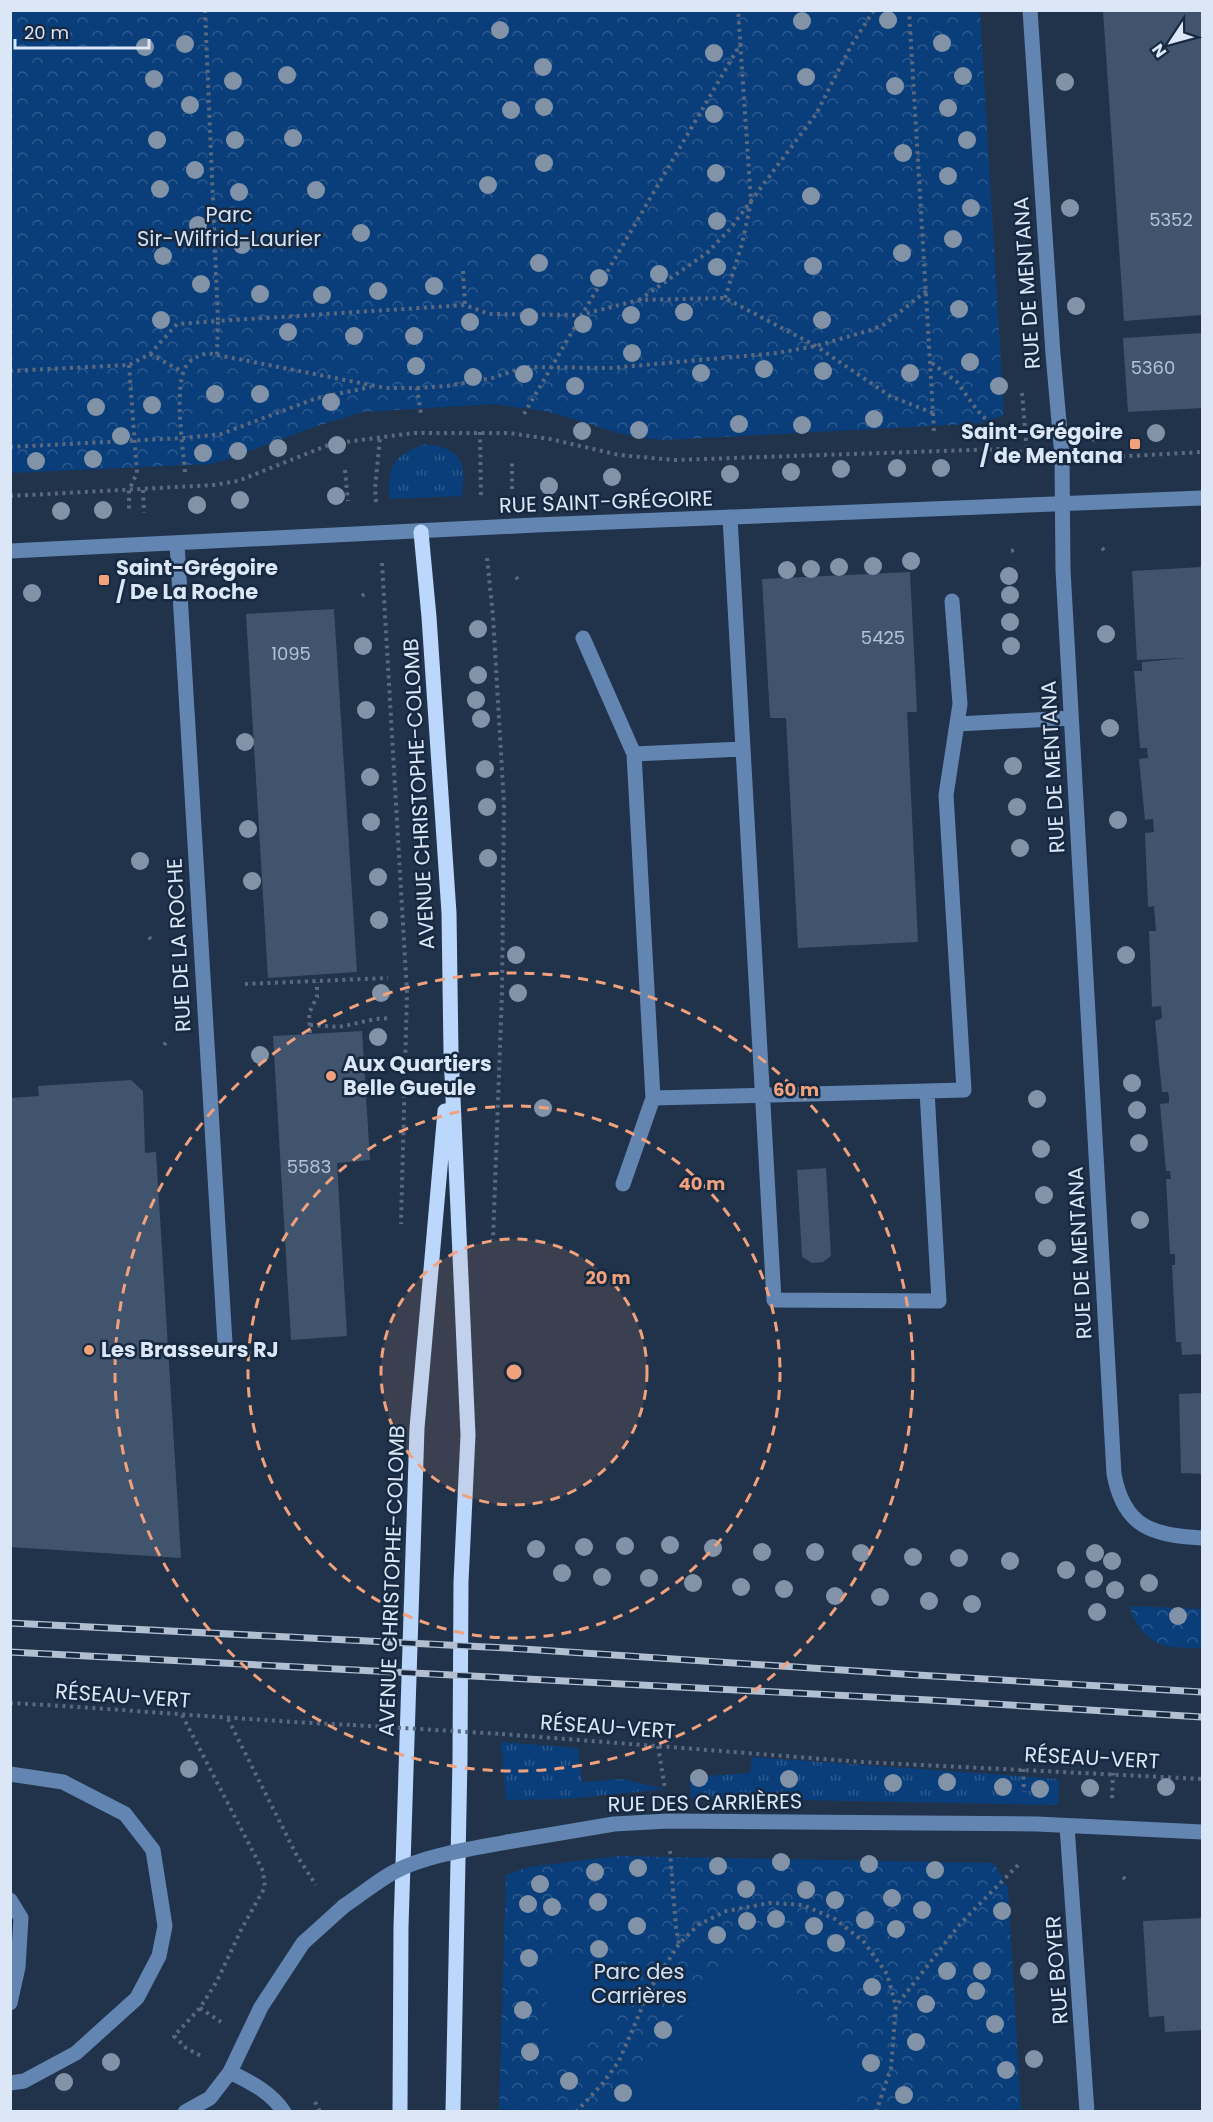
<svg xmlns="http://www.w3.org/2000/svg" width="1213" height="2122" viewBox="0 0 1213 2122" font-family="Poppins,sans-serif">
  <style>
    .grass { fill: url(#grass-tufts) }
    .forest { fill: url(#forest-crowns) }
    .garden { fill: #0a3e7a }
    .building { fill: #41546e }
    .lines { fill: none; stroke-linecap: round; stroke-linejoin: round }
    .path { stroke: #5a697f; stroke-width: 4; stroke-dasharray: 3 4.5; stroke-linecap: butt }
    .minor { stroke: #6385b2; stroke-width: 15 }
    .major { stroke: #bbd7fb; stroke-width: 15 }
    .rail-casing { stroke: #b2bfd1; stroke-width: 7 }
    .rail { stroke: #172940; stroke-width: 4.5; stroke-dasharray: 14; stroke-linecap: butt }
    .path-bridge { stroke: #5a697f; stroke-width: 4; stroke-dasharray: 3 4.5; stroke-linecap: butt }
    .minor-bridge { stroke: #6385b2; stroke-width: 15 }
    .tree { fill: #8393a7 }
    .ring { fill: none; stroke: #f1a17c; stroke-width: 3; stroke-dasharray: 10 8 }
    .poi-dot { fill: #f1a17c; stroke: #172940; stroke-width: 2 }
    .labels { text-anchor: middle; stroke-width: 5; stroke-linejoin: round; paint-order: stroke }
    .number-label { font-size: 18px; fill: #b4c2d4 }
    .park-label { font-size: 21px; fill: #d3e1f3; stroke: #172940 }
    .street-label { font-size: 21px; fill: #dbe6f6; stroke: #172940 }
    .poi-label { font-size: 21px; font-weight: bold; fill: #dbe6f6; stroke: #172940; text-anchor: start }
    .centre { fill: #f1a17c; stroke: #172940; stroke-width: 3 }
    .ring-label { font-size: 18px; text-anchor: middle; font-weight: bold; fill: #f1a17c; stroke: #172940; stroke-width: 5; stroke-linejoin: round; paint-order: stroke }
  </style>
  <defs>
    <pattern id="grass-tufts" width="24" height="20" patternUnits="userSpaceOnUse" patternTransform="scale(1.5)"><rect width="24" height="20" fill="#0a3e7a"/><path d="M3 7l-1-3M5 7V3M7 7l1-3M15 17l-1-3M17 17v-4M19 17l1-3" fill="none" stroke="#2d5a8e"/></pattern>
    <pattern id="forest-crowns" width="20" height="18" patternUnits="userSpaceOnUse" patternTransform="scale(1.5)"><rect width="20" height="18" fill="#0a3e7a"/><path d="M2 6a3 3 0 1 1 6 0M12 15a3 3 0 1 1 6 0" fill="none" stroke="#2d5a8e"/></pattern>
  </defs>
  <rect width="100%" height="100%" fill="#21334b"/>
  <path class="grass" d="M425 444C461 448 467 462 462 496L390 499C387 467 393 455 425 444Z
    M501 1742 578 1748 582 1782 622 1779 665 1789 566 1799 506 1800Z
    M752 1757 1059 1779 1058 1805 691 1798 690 1777 750 1773Z"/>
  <path class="forest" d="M11 10 980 11 1004 415 981 423 968 424 665 440 641 438 618 433 550 412 494 404 363 412 311 428 229 459 211 464 11 473Z
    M1130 1606 1202 1609V1648C1191 1647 1174 1649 1163 1645 1146 1640 1133 1622 1130 1606Z
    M618 1856 994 1863 1008 1888 1021 2111 499 2112 506 1875 528 1867Z"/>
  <path class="garden" d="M556 1951 580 1976 614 1972 626 2004 599 2023 583 2056 547 2046 550 2011 530 1970Z
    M738 1953 873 2069 837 2111H601Z"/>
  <path class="building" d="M1103 10H1202V315L1124 321Z
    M1202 333V408L1128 412 1123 338Z
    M1202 567V1354L1182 1355 1181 1342H1176L1172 1265H1175V1254H1170L1166 1179H1171L1170 1171H1166L1160 1104 1169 1103V1097L1168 1092H1162L1155 1021 1162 1018 1161 1006 1152 1007 1149 931H1156L1154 906 1148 907 1145 833 1154 832 1153 819 1145 820 1139 759 1148 758 1147 748H1140L1134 671H1142V662L1185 658 1137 660 1132 571Z
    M910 572 917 712H907L918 942 798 948 786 718H770L762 579Z
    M334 609 357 972 268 978 246 614Z
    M362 1031 370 1160 337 1163 347 1336 291 1340 273 1036Z
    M131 1080 143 1091 145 1153 156 1152 181 1558 10 1547V1098L39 1096 38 1086Z
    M826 1168 831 1256 823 1262 812 1263 802 1257 797 1170Z
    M1202 1393V1474L1181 1473 1179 1394Z
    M1202 1918V2030L1165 2032 1164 2016 1149 2017 1143 1921Z"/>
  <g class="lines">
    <path class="path" d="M205 10 218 321 465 305 489 314 580 315 639 300 725 298 816 346 890 396 933 413 909 10
      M463 271 465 305
      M725 298 742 244 751 202 738 10
      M639 300 707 253 730 229 816 114 851 46 874 10
      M150 354 183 372
      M932 363 957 382 977 410 996 430 998 441
      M129 365 137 473 129 490V513
      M10 371 129 365 150 354 177 324 218 321 217 355
      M417 388 447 386 492 378 525 367 611 368 777 353 816 346 871 330 885 324 926 291
      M1022 393 1027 452
      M933 413 934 433
      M524 414 741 43
      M996 430H1008
      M480 432 481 497
      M1092 441 1099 433
      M10 447 183 438 221 434 317 398 371 387
      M1092 458 1202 452
      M345 470 348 501
      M185 472C183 448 173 383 187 365 192 358 199 356 207 353L386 388H417L421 414
      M512 489V462
      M143 490 144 513
      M10 496 214 485 238 481 331 444 413 433H509L550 439 619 455 674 460 1000 449 1030 453
      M376 502 375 489 380 437
      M1102 548 1106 552
      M1011 551 1018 549
      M487 558 493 616 504 804 502 992 493 1240
      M382 563 407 993 401 1224
      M516 577 519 581
      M362 596 366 593
      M149 937 153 942
      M245 984 388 978
      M310 1025 339 1027 376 1019 391 1018
      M310 1033 309 1013 317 997V982
      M164 1045 168 1040
      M10 1703C125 1709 239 1720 353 1725
      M182 1715 263 1871 265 1887 242 1928 217 1981 200 2008 174 2036 186 2048 203 2057
      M228 1719 297 1856 316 1885
      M502 1734 862 1762 1202 1779
      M658 1746 665 1789
      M1023 1769 1024 1792
      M1112 1798 1113 1773
      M670 1851 676 1928 679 1944 698 1925 726 1911 770 1903 803 1905 835 1919 864 1942 887 1974 896 2006
      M1123 1877 1127 1881
      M200 2008 221 2022
      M315 2102 320 2112
      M576 2112 603 2083 619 2061 650 1989 679 1944
      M876 2112 891 2068 896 2006 960 1924 1018 1865"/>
    <path class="minor" d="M1030 10 1053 354 1062 456 1063 570 1114 1474C1124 1528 1153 1535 1202 1538
      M730 517 774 1300 939 1301 927 1091
      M177 544 225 1343
      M10 551 536 525 1202 498
      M583 638 634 754
      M957 724 1071 718
      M742 749 634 754 653 1098 964 1090 946 795 960 704 952 601
      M623 1184 653 1098
      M10 1774 63 1782 125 1814 153 1850 165 1926 159 1956 137 1998 76 2053 24 2081 10 2083
      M1067 1826 1087 2112
      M507 1842 614 1824 668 1821 1037 1824 1202 1832
      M10 1900 21 1918 18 1967 10 2003
      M230 2072C250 2082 271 2092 284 2112
      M185 2112 210 2098 230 2072 261 2007 303 1943 344 1906"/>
    <path class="major" d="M421 532 429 617 449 913 451 1053 468 1435 461 1582 460 1759 453 2112
      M400 2112 401 1927 417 1428 445 1111"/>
    <g class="rail-casing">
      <path id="rail" d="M10 1623 507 1648 917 1675 1202 1692
        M10 1652 929 1700 1202 1717"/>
    </g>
    <use href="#rail" class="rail"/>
    <path class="path-bridge" d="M353 1725 502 1734"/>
    <path class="minor-bridge" d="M344 1906C361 1895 377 1881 394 1872 426 1855 471 1849 507 1842"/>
  </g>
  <g class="tree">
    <circle cx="888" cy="20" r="9"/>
    <circle cx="802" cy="21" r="9"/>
    <circle cx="500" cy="30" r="9"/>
    <circle cx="942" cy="43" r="9"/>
    <circle cx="185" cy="44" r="9"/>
    <circle cx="145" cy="47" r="9"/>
    <circle cx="714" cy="53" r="9"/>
    <circle cx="543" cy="67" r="9"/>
    <circle cx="287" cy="75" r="9"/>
    <circle cx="963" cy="76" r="9"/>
    <circle cx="806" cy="77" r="9"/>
    <circle cx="154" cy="79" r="9"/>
    <circle cx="233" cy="81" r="9"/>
    <circle cx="1065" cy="82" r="9"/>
    <circle cx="895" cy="86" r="9"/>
    <circle cx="190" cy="105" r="9"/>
    <circle cx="544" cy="107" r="9"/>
    <circle cx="948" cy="108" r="9"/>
    <circle cx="511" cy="110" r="9"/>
    <circle cx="714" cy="114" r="9"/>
    <circle cx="293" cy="138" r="9"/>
    <circle cx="157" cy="140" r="9"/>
    <circle cx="235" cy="140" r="9"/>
    <circle cx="967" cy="140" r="9"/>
    <circle cx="903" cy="153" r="9"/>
    <circle cx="544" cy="163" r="9"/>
    <circle cx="195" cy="170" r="9"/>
    <circle cx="716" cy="173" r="9"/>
    <circle cx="948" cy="176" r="9"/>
    <circle cx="488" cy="185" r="9"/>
    <circle cx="160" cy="189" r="9"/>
    <circle cx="316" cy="190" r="9"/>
    <circle cx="239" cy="192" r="9"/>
    <circle cx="811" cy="196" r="9"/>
    <circle cx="971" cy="208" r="9"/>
    <circle cx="1070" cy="208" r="9"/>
    <circle cx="717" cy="221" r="9"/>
    <circle cx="198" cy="225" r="9"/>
    <circle cx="361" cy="233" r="9"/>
    <circle cx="953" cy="239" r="9"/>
    <circle cx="242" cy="245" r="9"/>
    <circle cx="902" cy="253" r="9"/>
    <circle cx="163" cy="256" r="9"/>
    <circle cx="539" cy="263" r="9"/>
    <circle cx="813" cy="266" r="9"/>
    <circle cx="717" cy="267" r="9"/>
    <circle cx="659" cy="274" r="9"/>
    <circle cx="599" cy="278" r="9"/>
    <circle cx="201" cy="284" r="9"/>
    <circle cx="434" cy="286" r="9"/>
    <circle cx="378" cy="291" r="9"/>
    <circle cx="260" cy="294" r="9"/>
    <circle cx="322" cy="295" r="9"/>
    <circle cx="1076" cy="306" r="9"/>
    <circle cx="959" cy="309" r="9"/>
    <circle cx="684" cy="312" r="9"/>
    <circle cx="631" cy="315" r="9"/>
    <circle cx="529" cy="317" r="9"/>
    <circle cx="161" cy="320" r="9"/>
    <circle cx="822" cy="320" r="9"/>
    <circle cx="470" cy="322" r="9"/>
    <circle cx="583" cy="324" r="9"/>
    <circle cx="288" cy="332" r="9"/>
    <circle cx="354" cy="336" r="9"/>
    <circle cx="414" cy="336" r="9"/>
    <circle cx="632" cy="353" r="9"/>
    <circle cx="970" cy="362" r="9"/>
    <circle cx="416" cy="366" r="9"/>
    <circle cx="764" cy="369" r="9"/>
    <circle cx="823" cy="371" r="9"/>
    <circle cx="701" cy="373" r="9"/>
    <circle cx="910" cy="373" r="9"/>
    <circle cx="524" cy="374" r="9"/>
    <circle cx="473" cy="377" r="9"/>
    <circle cx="575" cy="386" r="9"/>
    <circle cx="999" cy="386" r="9"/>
    <circle cx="215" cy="394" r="9"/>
    <circle cx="260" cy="394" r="9"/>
    <circle cx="331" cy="402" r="9"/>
    <circle cx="152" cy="405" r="9"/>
    <circle cx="96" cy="407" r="9"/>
    <circle cx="874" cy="419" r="9"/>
    <circle cx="739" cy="424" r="9"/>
    <circle cx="802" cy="425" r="9"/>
    <circle cx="639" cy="430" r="9"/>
    <circle cx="582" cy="431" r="9"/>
    <circle cx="1156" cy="433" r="9"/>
    <circle cx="121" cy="436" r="9"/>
    <circle cx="337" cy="445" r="9"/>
    <circle cx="278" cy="448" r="9"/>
    <circle cx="238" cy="451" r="9"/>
    <circle cx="203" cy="453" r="9"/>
    <circle cx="93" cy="459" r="9"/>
    <circle cx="36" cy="461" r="9"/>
    <circle cx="897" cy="468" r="9"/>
    <circle cx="941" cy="468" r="9"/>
    <circle cx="841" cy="469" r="9"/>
    <circle cx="791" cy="472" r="9"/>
    <circle cx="730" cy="474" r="9"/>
    <circle cx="612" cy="477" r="9"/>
    <circle cx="549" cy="486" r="9"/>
    <circle cx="336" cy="496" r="9"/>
    <circle cx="240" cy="500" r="9"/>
    <circle cx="197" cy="505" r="9"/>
    <circle cx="103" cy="510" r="9"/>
    <circle cx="61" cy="511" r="9"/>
    <circle cx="911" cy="561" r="9"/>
    <circle cx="873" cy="566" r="9"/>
    <circle cx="839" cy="567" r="9"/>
    <circle cx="811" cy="569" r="9"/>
    <circle cx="787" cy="570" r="9"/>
    <circle cx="1009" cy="576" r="9"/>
    <circle cx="32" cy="593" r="9"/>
    <circle cx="1010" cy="595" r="9"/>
    <circle cx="1010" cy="622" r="9"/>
    <circle cx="478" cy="629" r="9"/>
    <circle cx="1106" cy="634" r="9"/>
    <circle cx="363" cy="646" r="9"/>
    <circle cx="1011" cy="646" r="9"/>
    <circle cx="478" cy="675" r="9"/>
    <circle cx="476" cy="700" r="9"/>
    <circle cx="366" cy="710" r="9"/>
    <circle cx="481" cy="719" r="9"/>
    <circle cx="1110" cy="728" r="9"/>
    <circle cx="245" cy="742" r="9"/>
    <circle cx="1013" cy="766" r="9"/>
    <circle cx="485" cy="769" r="9"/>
    <circle cx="370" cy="777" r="9"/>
    <circle cx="487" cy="807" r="9"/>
    <circle cx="1017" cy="807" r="9"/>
    <circle cx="1118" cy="820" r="9"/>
    <circle cx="371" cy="822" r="9"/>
    <circle cx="248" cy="829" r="9"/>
    <circle cx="1020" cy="848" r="9"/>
    <circle cx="488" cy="858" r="9"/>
    <circle cx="140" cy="861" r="9"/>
    <circle cx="378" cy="877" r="9"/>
    <circle cx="252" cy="881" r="9"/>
    <circle cx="379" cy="920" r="9"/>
    <circle cx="516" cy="955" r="9"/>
    <circle cx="1126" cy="955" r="9"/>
    <circle cx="381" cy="993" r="9"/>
    <circle cx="518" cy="993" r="9"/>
    <circle cx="378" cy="1037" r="9"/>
    <circle cx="260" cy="1055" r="9"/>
    <circle cx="1132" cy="1083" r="9"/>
    <circle cx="1037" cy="1099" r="9"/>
    <circle cx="543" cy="1108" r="9"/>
    <circle cx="1137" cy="1110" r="9"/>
    <circle cx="1139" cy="1143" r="9"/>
    <circle cx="1041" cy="1149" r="9"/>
    <circle cx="1044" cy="1195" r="9"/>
    <circle cx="1140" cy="1220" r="9"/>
    <circle cx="1047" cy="1248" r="9"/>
    <circle cx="670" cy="1545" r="9"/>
    <circle cx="625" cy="1546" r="9"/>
    <circle cx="584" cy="1547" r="9"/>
    <circle cx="713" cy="1548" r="9"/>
    <circle cx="536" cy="1549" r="9"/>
    <circle cx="762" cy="1552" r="9"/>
    <circle cx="815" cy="1552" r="9"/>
    <circle cx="861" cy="1553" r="9"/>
    <circle cx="1095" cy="1553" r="9"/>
    <circle cx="913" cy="1557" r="9"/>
    <circle cx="959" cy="1558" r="9"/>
    <circle cx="1010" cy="1561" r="9"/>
    <circle cx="1112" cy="1561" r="9"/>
    <circle cx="1066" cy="1570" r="9"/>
    <circle cx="562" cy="1573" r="9"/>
    <circle cx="602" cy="1577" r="9"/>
    <circle cx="649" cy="1578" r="9"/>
    <circle cx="1094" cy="1579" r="9"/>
    <circle cx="693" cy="1583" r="9"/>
    <circle cx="1149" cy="1583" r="9"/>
    <circle cx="741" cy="1587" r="9"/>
    <circle cx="784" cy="1589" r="9"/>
    <circle cx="1115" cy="1590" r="9"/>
    <circle cx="835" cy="1596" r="9"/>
    <circle cx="880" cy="1597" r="9"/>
    <circle cx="929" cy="1601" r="9"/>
    <circle cx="972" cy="1604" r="9"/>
    <circle cx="1097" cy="1612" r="9"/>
    <circle cx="1178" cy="1616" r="9"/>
    <circle cx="189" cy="1769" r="9"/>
    <circle cx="699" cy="1778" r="9"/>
    <circle cx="789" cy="1779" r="9"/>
    <circle cx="947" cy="1782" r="9"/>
    <circle cx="893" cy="1783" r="9"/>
    <circle cx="1003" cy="1787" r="9"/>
    <circle cx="1166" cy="1787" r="9"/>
    <circle cx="1090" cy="1788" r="9"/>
    <circle cx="1040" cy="1789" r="9"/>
    <circle cx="781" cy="1862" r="9"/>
    <circle cx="869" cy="1864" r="9"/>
    <circle cx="718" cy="1866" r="9"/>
    <circle cx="638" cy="1868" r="9"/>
    <circle cx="935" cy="1870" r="9"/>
    <circle cx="595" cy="1872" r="9"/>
    <circle cx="540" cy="1884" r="9"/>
    <circle cx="746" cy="1889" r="9"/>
    <circle cx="806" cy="1890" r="9"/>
    <circle cx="892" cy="1898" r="9"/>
    <circle cx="835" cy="1900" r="9"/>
    <circle cx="598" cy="1902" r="9"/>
    <circle cx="528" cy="1904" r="9"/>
    <circle cx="552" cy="1907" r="9"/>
    <circle cx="922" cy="1910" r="9"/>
    <circle cx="1002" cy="1911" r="9"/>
    <circle cx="776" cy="1919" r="9"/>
    <circle cx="865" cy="1920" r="9"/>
    <circle cx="747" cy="1921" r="9"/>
    <circle cx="637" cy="1926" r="9"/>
    <circle cx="814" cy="1926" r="9"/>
    <circle cx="896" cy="1929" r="9"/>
    <circle cx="717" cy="1935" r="9"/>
    <circle cx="836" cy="1943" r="9"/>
    <circle cx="599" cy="1949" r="9"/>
    <circle cx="529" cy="1958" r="9"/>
    <circle cx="947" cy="1971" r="9"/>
    <circle cx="982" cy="1971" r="9"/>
    <circle cx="1029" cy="1971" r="9"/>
    <circle cx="872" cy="1987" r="9"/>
    <circle cx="976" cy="1991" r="9"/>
    <circle cx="926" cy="2004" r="9"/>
    <circle cx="523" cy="2010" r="9"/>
    <circle cx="995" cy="2024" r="9"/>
    <circle cx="663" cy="2030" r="9"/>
    <circle cx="916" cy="2042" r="9"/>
    <circle cx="530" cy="2052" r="9"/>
    <circle cx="1034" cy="2059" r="9"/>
    <circle cx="111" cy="2062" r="9"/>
    <circle cx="871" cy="2063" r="9"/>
    <circle cx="1006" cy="2070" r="9"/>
    <circle cx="569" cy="2081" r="9"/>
    <circle cx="64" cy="2082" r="9"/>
    <circle cx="623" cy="2093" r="9"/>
    <circle cx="904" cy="2095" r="9"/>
  </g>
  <circle cx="514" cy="1372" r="133" fill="#f1a17c" fill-opacity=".12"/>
  <g class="ring">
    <circle cx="514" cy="1372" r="133"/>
    <circle cx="514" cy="1372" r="266"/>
    <circle cx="514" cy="1372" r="399"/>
  </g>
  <g class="poi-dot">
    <rect x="1129" y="438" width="12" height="12" rx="3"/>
    <rect x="98" y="574" width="12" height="12" rx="3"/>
    <circle cx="331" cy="1076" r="6"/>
    <circle cx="89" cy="1350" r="6"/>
  </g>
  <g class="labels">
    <g class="number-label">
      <text x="1171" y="226">5352</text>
      <text x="1153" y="374">5360</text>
      <text x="883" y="644">5425</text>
      <text x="291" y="660">1095</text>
      <text x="309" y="1173">5583</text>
    </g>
    <g class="park-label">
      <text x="229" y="222">Parc<tspan x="229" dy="24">Sir-Wilfrid-Laurier</tspan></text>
      <text x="639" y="1979">Parc des<tspan x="639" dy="24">Carrières</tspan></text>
    </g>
    <g class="street-label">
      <text transform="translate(1027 283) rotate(-94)" y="7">RUE DE MENTANA</text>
      <text transform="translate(606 502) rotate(-2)" y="7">RUE SAINT-GRÉGOIRE</text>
      <text transform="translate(1053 767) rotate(-93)" y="7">RUE DE MENTANA</text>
      <text transform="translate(419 794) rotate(-93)" y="7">AVENUE CHRISTOPHE-COLOMB</text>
      <text transform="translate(179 945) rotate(-93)" y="7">RUE DE LA ROCHE</text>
      <text transform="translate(1080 1253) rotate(-93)" y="7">RUE DE MENTANA</text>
      <text transform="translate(392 1581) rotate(-88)" y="7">AVENUE CHRISTOPHE-COLOMB</text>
      <text transform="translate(123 1696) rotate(4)" y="7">RÉSEAU-VERT</text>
      <text transform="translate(608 1727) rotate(4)" y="7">RÉSEAU-VERT</text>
      <text transform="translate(1092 1758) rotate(3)" y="7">RÉSEAU-VERT</text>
      <text transform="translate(705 1803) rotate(-1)" y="7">RUE DES CARRIÈRES</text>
      <text transform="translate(1057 1970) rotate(-94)" y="7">RUE BOYER</text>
    </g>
    <g class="poi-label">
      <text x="1123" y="439" text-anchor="end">Saint-Grégoire<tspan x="1123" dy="24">/ de Mentana</tspan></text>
      <text x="116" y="575">Saint-Grégoire<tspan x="116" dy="24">/ De La Roche</tspan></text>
      <text x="343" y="1071">Aux Quartiers<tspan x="343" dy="24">Belle Gueule</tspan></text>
      <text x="101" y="1357">Les Brasseurs RJ</text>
    </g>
  </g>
  <circle cx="514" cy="1372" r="9" class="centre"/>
  <g class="ring-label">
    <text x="796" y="1096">60 m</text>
    <text x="702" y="1190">40 m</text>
    <text x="608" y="1284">20 m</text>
  </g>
  <rect width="1213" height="2122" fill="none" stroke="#dbe6f6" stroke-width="24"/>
  <g transform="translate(1171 42) rotate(234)" stroke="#172940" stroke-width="4.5" paint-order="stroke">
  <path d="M0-4.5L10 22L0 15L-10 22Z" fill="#dbe6f6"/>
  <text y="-9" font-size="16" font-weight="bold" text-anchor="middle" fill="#dbe6f6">N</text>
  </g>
  <path d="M15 39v9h134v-9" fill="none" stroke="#dbe6f6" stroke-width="3"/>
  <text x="24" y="39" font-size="18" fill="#dbe6f6" stroke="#172940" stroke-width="4.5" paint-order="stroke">20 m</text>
</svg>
